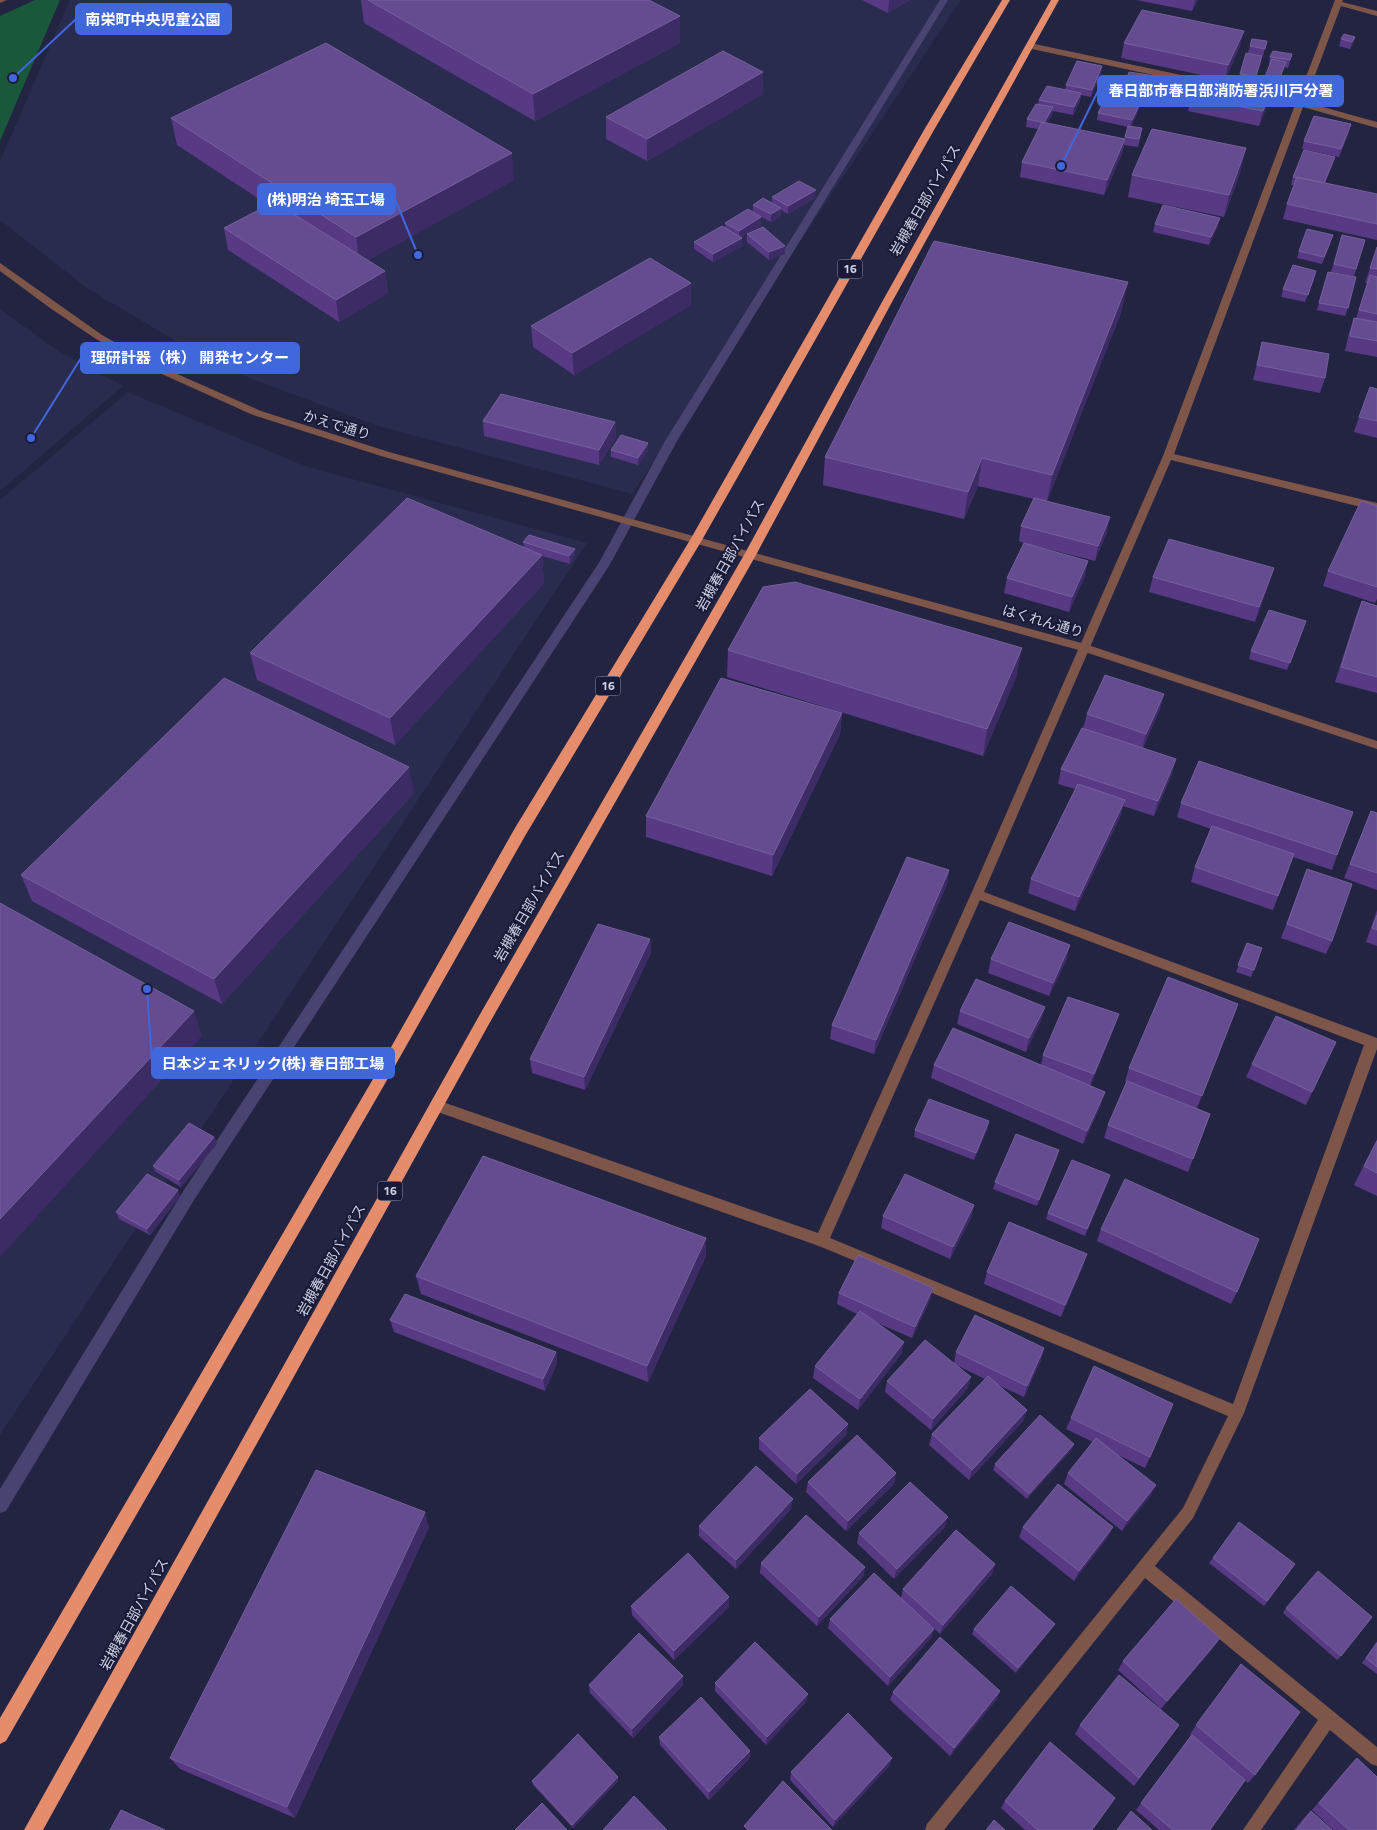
<svg xmlns="http://www.w3.org/2000/svg" width="1377" height="1830" viewBox="0 0 1377 1830" font-family="'Titillium Web','Noto Sans JP',sans-serif">
  <style>
    .built { fill: #292b4f }
    .green { fill: #19583b }
    .lines { fill: none; stroke-linecap: round; stroke-linejoin: round }
    .stream { fill: #494372; fill-rule: evenodd }
    .minor { fill: #7e5649; fill-rule: evenodd }
    .tertiary { fill: #7e5649; fill-rule: evenodd }
    .trunk { fill: #e58c6d; fill-rule: evenodd }
    .wall { fill: #583a84 }
    .shaded-wall { fill: #3d2b65 }
    .building { fill: #654b8f; stroke: #75609c }
    .labels { text-anchor: middle; stroke-width: 4; stroke-linejoin: round; paint-order: stroke }
    .shield { fill: #191a37; stroke: #989ab1; stroke-width: 1 }
    .shield-label { font-size: 12px; font-weight: bold; fill: #ced1e5 }
    .street-label { font-size: 14px; fill: #ced1e5; stroke: #191a37 }
    .leader { fill: none; stroke: #4068db; stroke-width: 2 }
    .callout-dot { fill: #4068db; stroke: #191a37; stroke-width: 2 }
    .callout { fill: #4068db; stroke: #4068db; stroke-width: 2 }
    .callout-label { font-size: 15px; text-anchor: middle; font-weight: bold; fill: #fff }
  </style>
  <rect width="100%" height="100%" fill="#222442"/>
  <path class="built" d="M70 0H961L632 494 378 426 218 366 88 289 0 220V161Z
    M0 309 60 352 123 386 0 491Z
    M128 392 305 466 587 543 0 1435V500Z"/>
  <path class="green" d="M35 0H60L0 141V16Z"/>
  <g class="lines">
    <path class="stream" d="M940 0H948L677 441 609 566 194 1200 6 1511 0 1513V1489L184 1190 600 561 665 441Z"/>
    <path class="minor" d="M1335 0H1343L1342 2 1377 11V16L1341 6 1305 102 1377 122V128L1303 107 1174 454 1377 503V511L1171 460 984 892 1377 1038V1049L1244 1413 1193 1518 1155 1566 1377 1747V1766L1371 1764 1330 1730 1261 1830H1243L1318 1720 1145 1578 944 1830H925L927 1824 1183 1508 1228 1416 819 1246 432 1110 430 1106 432 1102 437 1100 818 1233 971 894 1163 456 1295 105 1250 94 1254 91 1297 101ZM980 900 1364 1045 1233 1404 830 1238Z
      M1030 43 1214 82 1218 85 1214 88 1027 48V44Z"/>
    <path class="tertiary" d="M0 0H7L0 3Z
      M0 263 102 335 150 362 261 411 389 452 1085 644 1377 741V749L1082 651 381 456 253 415 144 366 96 339 50 308 0 271Z"/>
    <path class="trunk" d="M1002 0H1010L934 130 702 540 525 836 383 1087 6 1741 0 1744V1718L373 1079 515 828 690 540 924 130Z
      M1051 0H1059L892 302 756 555 489 1024 43 1830H24L479 1016 744 555 882 302Z"/>
  </g>
  <path class="wall" d="M361 0H649L680 16V43L535 121 364 23Z
    M862 0H910L888 13Z
    M1136 0H1198L1192 11Z
    M1355 37 1353 44 1350 49 1339 46 1341 39Z
    M1267 41 1263 56 1248 53 1250 46Z
    M1124 43 1240 46 1225 80 1121 58Z
    M1292 54 1288 68 1284 67 1276 89 1263 86 1264 79 1270 64H1269L1270 57Z
    M1262 56 1254 84 1239 81 1240 74Z
    M1102 66 1101 73 1091 97 1081 95 1080 101 1073 115 1053 111 1052 115 1047 123 1124 139 1128 127 1097 120 1098 113 1120 102 1121 95 1154 83 1146 107 1138 106 1137 114 1131 126 1141 135 1138 147 1124 145 1122 154 1104 195 1020 177 1022 162 1038 129 1026 127 1027 119 1038 104 1039 100 1065 90 1066 85Z
    M763 94 647 161 606 139V117Z
    M1269 96 1265 111 1259 126 1188 111 1191 97Z
    M171 118 514 180 368 260 385 271 388 293 339 322 228 250 224 228 268 205 177 145Z
    M1349 132 1339 157 1302 149 1304 141Z
    M1335 157 1325 183 1377 194V240L1283 219 1287 204 1294 185H1291L1293 177Z
    M1241 170 1224 217 1128 197 1132 175Z
    M772 197 815 198 788 214 781 210V216L771 222 761 217V225L741 237 742 246 713 262 694 249V242L725 227V223L753 212V205L772 203Z
    M1155 224 1218 226 1209 245 1153 232Z
    M747 234 785 246V254L769 260 747 242Z
    M1342 235 1365 240 1354 276 1331 272Z
    M1331 242 1322 264 1297 258 1299 251Z
    M1377 247V357L1345 351 1349 333 1354 318H1356L1368 283H1365Z
    M1328 272 1348 308 1345 316 1317 310Z
    M1314 279 1305 302 1281 297 1283 289Z
    M691 305 574 375 533 347 531 326Z
    M1122 310 1047 501 1107 532 1095 561 1036 546 1085 576 1069 612 1004 593 1007 578 1024 543 1019 541 1021 526 1034 499 978 486 964 519 823 485 825 457Z
    M1262 342 1325 378 1320 393 1253 380Z
    M1377 389V438L1354 432 1359 417Z
    M483 421 615 422 616 437 599 465 484 436Z
    M611 450 648 451 638 465 611 457Z
    M1377 506V599L1375 603 1323 586 1328 571Z
    M523 542 575 556 570 564 542 556 544 583 395 745 257 680 250 653 524 547Z
    M1153 577 1269 583 1255 622 1149 592Z
    M1362 601 1377 606V693L1335 682 1356 616Z
    M1306 621 1287 670 1249 659 1251 651Z
    M728 650 1017 675 983 756 727 677Z
    M1164 694 1160 709 1143 748 1172 774 1154 816 1123 806 1121 815 1075 911 1028 893 1031 879 1075 789 1058 784 1061 769 1083 728 1087 714Z
    M842 713 840 734 772 876 646 837V816Z
    M414 793 222 1004 32 901 21 875Z
    M1181 803 1337 855 1332 870 1293 857 1273 910 1191 882 1195 867 1211 829 1177 817Z
    M1371 811 1377 813V890L1344 878Z
    M1307 869 1332 941 1326 954 1281 938Z
    M949 870 947 884 874 1054 830 1039 832 1025Z
    M1377 910V946L1366 942Z
    M650 939 651 953 585 1090 532 1073 530 1059Z
    M1247 943 1262 948 1251 977 1236 972Z
    M991 959H1067L1049 996 988 973Z
    M1238 1004 1197 1108 1210 1114 1188 1172 1104 1138 1108 1125 1127 1082 1125 1081 1129 1068Z
    M1045 1007 1041 1020 1026 1052 957 1024 960 1011Z
    M1119 1014 1114 1028 1090 1086 1101 1105 1083 1144 931 1078 934 1065H1041L1043 1055Z
    M1336 1042 1306 1105 1246 1077 1252 1064Z
    M988 1128 974 1160 914 1137 915 1130Z
    M214 1137 217 1144 181 1187 156 1172 153 1166Z
    M1377 1139V1196L1354 1185Z
    M1057 1157 1037 1206 993 1189 995 1182Z
    M1108 1182 1085 1236 1046 1219 1048 1213Z
    M180 1196 150 1235 119 1219 116 1212Z
    M974 1205 971 1218 950 1259 881 1228 883 1216Z
    M1101 1229 1237 1292 1231 1304 1097 1241Z
    M706 1256 648 1382 421 1294 416 1276Z
    M1083 1266 1061 1317 984 1284 987 1272Z
    M933 1288 930 1300 912 1338 875 1322 902 1353 858 1410 813 1378 815 1366 857 1314 837 1304 839 1293Z
    M390 1320 556 1352 557 1363 545 1391 394 1332Z
    M1044 1348 1041 1360 1024 1397 998 1385 1027 1410 1023 1421 969 1480 929 1445 932 1434 985 1379 956 1365 968 1388 931 1430 885 1392 887 1381 954 1363 956 1352Z
    M1071 1418 1150 1457 1145 1468 1116 1454 1151 1495 1122 1531 1064 1484 1068 1473 1093 1442 1066 1429Z
    M848 1424 846 1435 796 1484 759 1449V1438Z
    M1074 1444 1072 1449 1027 1499 993 1470 995 1464Z
    M896 1473 894 1484 846 1531 806 1492 808 1482Z
    M791 1509 736 1569 699 1536V1526Z
    M429 1527 295 1818 180 1769 170 1758Z
    M945 1527 894 1579 857 1543 859 1533Z
    M1023 1527 1108 1537 1074 1581 1019 1537Z
    M1213 1558 1295 1564 1264 1606 1209 1563Z
    M761 1563 865 1567 863 1577 817 1626 760 1573Z
    M995 1564 992 1574 940 1634 925 1620 934 1629 931 1638 888 1686 828 1628 830 1619 901 1598 903 1589Z
    M631 1606 729 1607 674 1660 632 1615Z
    M1286 1608 1341 1656 1337 1660 1283 1613Z
    M1055 1624 1052 1628 1016 1673 972 1634 974 1629Z
    M1220 1638 1214 1647 1161 1709 1118 1670 1123 1661Z
    M1377 1641V1674L1362 1663Z
    M1241 1664 1255 1775 1248 1783 1245 1781 1210 1830H1159L1136 1810 1191 1735 1190 1734Z
    M715 1683 806 1702 766 1745 715 1691Z
    M589 1685H683L633 1738 590 1693Z
    M893 1692 997 1699 950 1756 890 1700Z
    M1080 1725H1179L1134 1786 1075 1734Z
    M659 1737 750 1751 749 1759 709 1800 660 1745Z
    M892 1758 889 1766 833 1827 790 1780 791 1772Z
    M1357 1758 1377 1830H1333L1312 1810 1349 1766Z
    M532 1781H618L573 1828 533 1785Z
    M1005 1801 1092 1830H1025L1001 1808Z
    M1311 1811 1332 1830H1294L1303 1819Z"/>
  <path class="shaded-wall" d="M889 0H910L888 13Z
    M1195 0H1198L1192 11Z
    M680 16V43L535 121 533 94Z
    M1244 31 1240 46 1225 80 1228 65Z
    M1355 37 1353 44 1350 49 1352 42Z
    M1286 62 1284 69 1276 89 1278 82Z
    M1102 66 1101 73 1091 97 1092 90Z
    M763 72V94L647 161V139Z
    M1155 76 1154 83 1146 107 1147 100Z
    M1081 93 1080 101 1073 115 1074 107Z
    M1269 96 1265 111 1259 126 1263 111Z
    M1139 106 1137 114 1130 128 1132 120Z
    M1053 107 1052 115 1043 130 1044 123Z
    M1351 124 1349 132 1339 157 1341 149Z
    M1125 139 1122 154 1104 195 1107 180Z
    M1246 148 1241 170 1224 217 1229 195Z
    M512 153 514 180 360 265 356 237Z
    M1335 157 1333 164 1322 191 1324 184Z
    M816 190 815 198 788 214V206Z
    M781 208V216L771 222V214Z
    M761 217V225L739 238V231Z
    M1220 218 1218 226 1209 245 1211 237Z
    M742 238V246L713 262V254Z
    M785 246V254L769 260V252Z
    M385 271 388 293 339 322 336 300Z
    M1128 282 1122 310 1047 502 1052 475Z
    M691 283V305L574 375 572 353Z
    M615 422 616 437 599 465V450Z
    M648 443V451L638 465V458Z
    M982 458 978 486 964 519 968 492Z
    M1110 517 1107 532 1095 561 1098 546Z
    M575 549V556L570 564 569 556Z
    M542 555 544 583 395 745 390 718Z
    M1088 561 1085 576 1069 612 1072 597Z
    M1274 568 1269 583 1255 622 1259 607Z
    M1022 648 1017 675 983 756 987 729Z
    M1164 694 1160 709 1142 749 1146 734Z
    M842 713 840 734 772 876 773 855Z
    M1176 759 1172 774 1154 816 1158 801Z
    M409 767 414 793 222 1004 214 979Z
    M1125 800 1121 815 1075 911 1079 897Z
    M949 870 947 884 874 1054 876 1040Z
    M650 939 651 953 585 1090 584 1077Z
    M1070 945 1067 959 1049 996 1053 983Z
    M1045 1007 1041 1020 1026 1052 1029 1038Z
    M194 1011 202 1036 0 1257V1219Z
    M1119 1014 1114 1028 1090 1087 1094 1074Z
    M1105 1092 1101 1105 1083 1144 1087 1131Z
    M989 1121 988 1128 974 1160 976 1153Z
    M214 1137 217 1144 181 1187 179 1180Z
    M1059 1150 1057 1157 1037 1206 1039 1200Z
    M1110 1175 1108 1182 1085 1236 1087 1229Z
    M178 1190 180 1196 150 1235 147 1229Z
    M974 1205 971 1218 950 1259 953 1247Z
    M706 1238V1256L648 1382 647 1366Z
    M1087 1254 1083 1266 1061 1317 1065 1305Z
    M933 1288 930 1300 912 1338 915 1327Z
    M904 1342 902 1353 858 1410 860 1399Z
    M1044 1348 1041 1360 1024 1397 1027 1386Z
    M556 1352 557 1363 545 1391 543 1379Z
    M971 1377 968 1388 931 1430 933 1419Z
    M1027 1410 1023 1421 969 1480 972 1470Z
    M848 1424 846 1435 796 1484 797 1474Z
    M1074 1444 1072 1449 1027 1499 1029 1494Z
    M896 1473 894 1484 846 1531 848 1521Z
    M1156 1485 1151 1495 1122 1531 1127 1521Z
    M793 1499 791 1509 736 1569V1560Z
    M425 1512 429 1527 295 1818 287 1807Z
    M948 1517 945 1527 894 1579 897 1569Z
    M1113 1527 1108 1537 1074 1581 1079 1571Z
    M995 1564 992 1574 940 1634 943 1625Z
    M865 1567 863 1577 817 1626 819 1617Z
    M729 1597V1607L674 1660V1651Z
    M1055 1624 1052 1628 1016 1673 1018 1668Z
    M934 1629 931 1638 888 1686 890 1677Z
    M1220 1638 1214 1647 1161 1709 1167 1701Z
    M683 1676V1685L633 1738 632 1729Z
    M1000 1691 997 1699 950 1756 954 1748Z
    M808 1694 806 1702 766 1745 767 1737Z
    M750 1751 749 1759 709 1800V1792Z
    M892 1758 889 1766 833 1827 835 1820Z
    M618 1777V1781L573 1828 572 1825Z"/>
  <path class="building" d="M368 0H649L680 16 533 94Z
    M1142 10 1244 31 1228 65 1124 43Z
    M1344 34 1355 37 1352 42 1341 39Z
    M1252 39 1267 41 1265 49 1250 46Z
    M326 43 512 153 356 237 171 118Z
    M723 51 763 72 647 139 606 117Z
    M1273 51 1292 54 1290 60 1270 57Z
    M1246 53 1262 56 1256 76 1240 74Z
    M1272 59 1286 62 1278 82 1264 79Z
    M1077 61 1102 66 1092 90 1066 85Z
    M1129 72 1155 76 1147 100 1121 95Z
    M1198 82 1269 96 1263 111 1191 97Z
    M1047 86 1081 93 1074 107 1039 100Z
    M1105 99 1139 106 1132 120 1098 113Z
    M1036 104 1053 107 1044 123 1027 119Z
    M1314 116 1351 124 1341 149 1304 141Z
    M1042 122 1125 139 1107 180 1022 162Z
    M1128 126 1142 128 1139 139 1125 137Z
    M1152 129 1246 148 1229 195 1132 175Z
    M1304 150 1335 157 1324 183 1293 177Z
    M1297 177 1377 194V224L1287 204Z
    M799 181 816 190 788 206 772 197Z
    M763 198 781 208 771 214 753 205Z
    M274 202 385 271 336 300 224 228Z
    M1163 205 1220 218 1211 237 1155 224Z
    M748 209 761 217 739 231 725 223Z
    M722 226 742 238 713 254 694 242Z
    M763 227 785 246 769 252 747 234Z
    M1307 229 1333 235 1324 257 1299 251Z
    M1342 235 1365 240 1356 269 1334 264Z
    M934 241 1128 282 1052 475 982 458 968 492 825 457Z
    M1377 247V269L1370 268Z
    M650 258 691 283 572 353 531 326Z
    M1293 265 1316 271 1308 295 1283 289Z
    M1328 272 1356 277 1348 308 1319 303Z
    M1370 275 1377 277V314L1359 310Z
    M1354 318 1377 322V341L1350 336Z
    M1262 342 1329 354 1325 378 1257 365Z
    M1370 387 1377 389V421L1359 417Z
    M501 394 615 422 599 450 483 421Z
    M621 435 648 443 638 458 611 450Z
    M407 498 542 555 390 718 250 653Z
    M1034 498 1110 517 1098 546 1021 526Z
    M1361 501 1377 506V587L1328 571Z
    M529 535 575 549 569 556 523 542Z
    M1169 539 1274 568 1259 607 1153 577Z
    M1024 543 1088 561 1072 597 1007 578Z
    M795 582 1022 648 987 729 728 650 763 587Z
    M1362 601 1377 606V677L1341 667Z
    M1269 610 1306 621 1290 663 1251 651Z
    M1105 675 1164 694 1146 734 1087 714Z
    M224 678 409 767 214 979 21 875Z
    M721 678 842 713 773 855 646 816Z
    M1082 728 1176 759 1158 801 1061 769Z
    M1199 761 1353 812 1337 855 1181 803Z
    M1078 784 1125 800 1079 897 1031 879Z
    M1371 811 1377 813V873L1350 864Z
    M1212 826 1294 854 1278 896 1195 867Z
    M907 857 949 870 876 1040 832 1025Z
    M1307 869 1352 884 1332 941 1287 924Z
    M0 903 194 1011 0 1219Z
    M1377 915V930L1372 928Z
    M1009 922 1070 945 1053 983 991 959Z
    M598 924 650 939 584 1077 530 1059Z
    M1247 943 1262 948 1254 970 1238 965Z
    M1168 977 1238 1004 1202 1096 1129 1068Z
    M976 979 1045 1007 1029 1038 960 1011Z
    M1068 997 1119 1014 1094 1074 1043 1055Z
    M1276 1016 1336 1042 1312 1092 1252 1064Z
    M953 1028 1105 1092 1087 1131 934 1065Z
    M1127 1081 1210 1114 1193 1159 1108 1125Z
    M929 1099 989 1121 976 1153 915 1130Z
    M189 1123 214 1137 179 1180 153 1166Z
    M1016 1134 1059 1150 1039 1200 995 1182Z
    M1377 1141V1173L1364 1166Z
    M483 1156 706 1238 647 1366 416 1276Z
    M1072 1160 1110 1175 1087 1229 1048 1213Z
    M147 1174 178 1190 147 1229 116 1212Z
    M905 1174 974 1205 953 1247 883 1216Z
    M1125 1179 1259 1239 1237 1292 1101 1229Z
    M1009 1222 1087 1254 1065 1305 987 1272Z
    M858 1255 933 1288 915 1327 839 1293Z
    M405 1294 556 1352 543 1379 390 1320Z
    M860 1311 904 1342 860 1399 815 1366Z
    M975 1315 1044 1348 1027 1386 956 1352Z
    M925 1340 971 1377 933 1419 887 1381Z
    M1094 1366 1173 1404 1150 1457 1071 1418Z
    M988 1376 1027 1410 972 1470 932 1434Z
    M810 1389 848 1424 797 1474 759 1438Z
    M1040 1415 1074 1444 1029 1494 995 1464Z
    M857 1435 896 1473 848 1521 808 1482Z
    M1096 1438 1156 1485 1127 1521 1068 1473Z
    M756 1466 793 1499 736 1560 699 1526Z
    M316 1470 425 1512 287 1807 170 1758Z
    M910 1482 948 1517 897 1569 859 1533Z
    M1058 1484 1113 1527 1079 1571 1023 1527Z
    M806 1515 865 1567 819 1617 761 1563Z
    M1239 1522 1295 1564 1267 1601 1213 1558Z
    M956 1530 995 1564 943 1625 903 1589Z
    M688 1553 729 1597 674 1651 631 1606Z
    M1318 1571 1372 1617 1341 1656 1286 1608Z
    M874 1573 934 1629 890 1677 830 1619Z
    M1011 1586 1055 1624 1018 1668 974 1629Z
    M1176 1599 1220 1638 1167 1701 1123 1661Z
    M639 1633 683 1676 632 1729 589 1685Z
    M940 1637 1000 1691 954 1748 893 1692Z
    M755 1642 808 1694 767 1737 715 1683Z
    M1377 1643V1667L1366 1658Z
    M1241 1664 1300 1712 1255 1775 1196 1725Z
    M1119 1675 1179 1725 1139 1778 1080 1725Z
    M701 1697 750 1751 709 1792 659 1737Z
    M848 1713 892 1758 835 1820 791 1772Z
    M578 1734 618 1777 572 1825 532 1781Z
    M1192 1735 1245 1780 1210 1830H1173L1141 1803Z
    M1050 1742 1115 1798 1092 1830H1038L1005 1801Z
    M1357 1758 1377 1777V1830H1349L1319 1803Z
    M783 1781 832 1830H748L744 1826Z
    M634 1796 667 1830H603Z
    M542 1803 567 1830H515Z
    M121 1810 165 1830H110Z
    M1131 1811 1152 1830H1117Z
    M1311 1811 1332 1830H1297Z
    M994 1820 1005 1830H986Z"/>
  <g class="labels">
    <g class="shield">
      <rect x="837.5" y="259.5" width="25" height="19" rx="4"/>
      <rect x="595.5" y="676.5" width="25" height="19" rx="4"/>
      <rect x="377.5" y="1181.5" width="25" height="19" rx="4"/>
    </g>
    <g class="shield-label">
      <text x="850" y="273">16</text>
      <text x="608" y="690">16</text>
      <text x="390" y="1195">16</text>
    </g>
    <g class="street-label">
      <text transform="translate(925 200) rotate(-60)" y="5">岩槻春日部バイパス</text>
      <text transform="translate(337 425) rotate(17)" y="5">かえで通り</text>
      <text transform="translate(730 555) rotate(-61)" y="5">岩槻春日部バイパス</text>
      <text transform="translate(1043 621) rotate(16)" y="5">はくれん通り</text>
      <text transform="translate(529 906) rotate(-60)" y="5">岩槻春日部バイパス</text>
      <text transform="translate(331 1260) rotate(-61)" y="5">岩槻春日部バイパス</text>
      <text transform="translate(134 1614) rotate(-61)" y="5">岩槻春日部バイパス</text>
    </g>
  </g>
  <path class="leader" d="M13 78L76 19M1061 166L1098 91M418 255L395 199M31 438L81 358M147 989L152 1063"/>
  <g class="callout-dot">
    <circle cx="13" cy="78" r="5"/>
    <circle cx="1061" cy="166" r="5"/>
    <circle cx="418" cy="255" r="5"/>
    <circle cx="31" cy="438" r="5"/>
    <circle cx="147" cy="989" r="5"/>
  </g>
  <g class="callout">
    <rect x="76" y="4" width="155" height="30" rx="5"/>
    <rect x="1098" y="76" width="245" height="30" rx="5"/>
    <rect x="258" y="184" width="137" height="30" rx="5"/>
    <rect x="81" y="343" width="218" height="30" rx="5"/>
    <rect x="152" y="1048" width="242" height="30" rx="5"/>
  </g>
  <g class="callout-label">
    <text x="153" y="25">南栄町中央児童公園</text>
    <text x="1221" y="96">春日部市春日部消防署浜川戸分署</text>
    <text x="326" y="205">(株)明治 埼玉工場</text>
    <text x="190" y="363">理研計器（株） 開発センター</text>
    <text x="273" y="1069">日本ジェネリック(株) 春日部工場</text>
  </g>
</svg>
